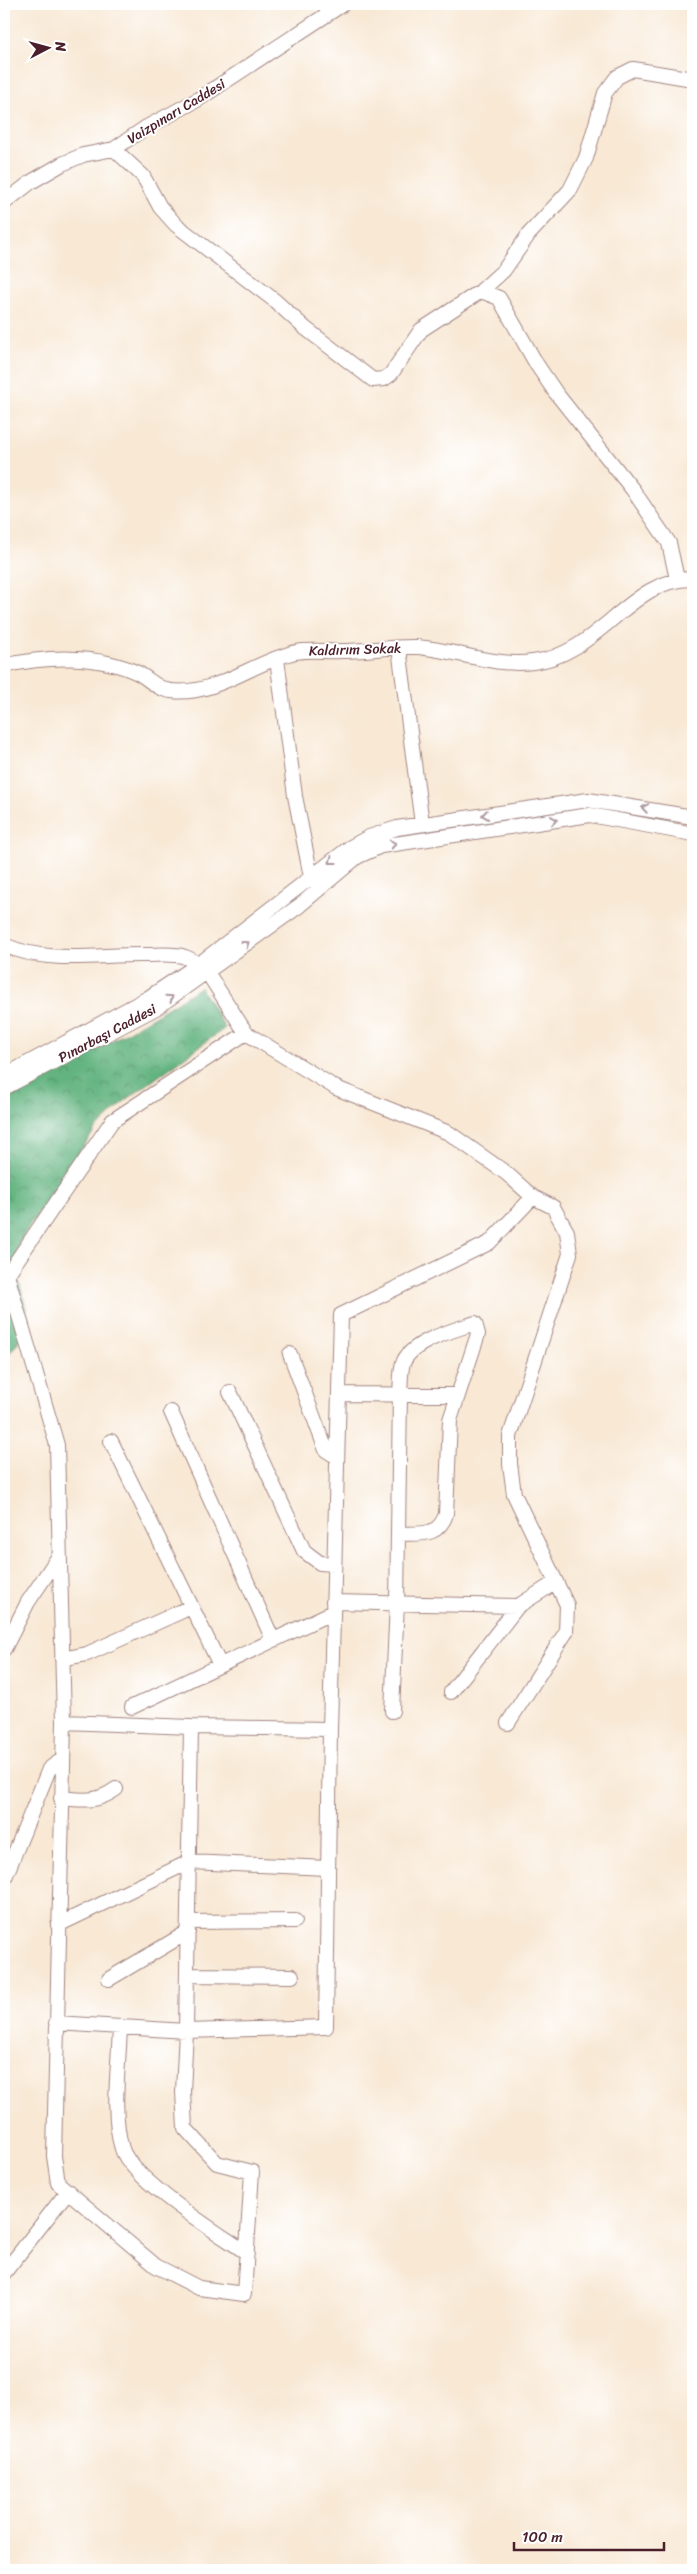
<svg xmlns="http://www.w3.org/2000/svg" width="697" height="2574" viewBox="0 0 697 2574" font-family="Sriracha,sans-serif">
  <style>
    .forest { fill: url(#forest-crowns); stroke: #566955 }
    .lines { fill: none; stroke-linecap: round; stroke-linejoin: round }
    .stream { stroke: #6ebfe9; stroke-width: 3 }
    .minor-casing { stroke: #a18480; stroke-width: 16 }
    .minor { stroke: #fff; stroke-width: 14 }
    .oneway { stroke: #ae9aa0 }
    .labels { text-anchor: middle; stroke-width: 4; stroke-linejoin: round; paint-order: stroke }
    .street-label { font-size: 14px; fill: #4a1f2b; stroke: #fff }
  </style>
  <defs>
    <pattern id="forest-crowns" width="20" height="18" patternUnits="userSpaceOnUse" patternTransform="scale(1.25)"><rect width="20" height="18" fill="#62b37f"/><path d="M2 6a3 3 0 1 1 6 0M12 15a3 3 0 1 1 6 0" fill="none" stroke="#539168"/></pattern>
  </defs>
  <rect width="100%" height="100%" fill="#fff"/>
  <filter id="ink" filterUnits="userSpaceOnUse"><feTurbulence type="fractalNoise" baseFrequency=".02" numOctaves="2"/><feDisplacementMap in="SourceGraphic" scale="10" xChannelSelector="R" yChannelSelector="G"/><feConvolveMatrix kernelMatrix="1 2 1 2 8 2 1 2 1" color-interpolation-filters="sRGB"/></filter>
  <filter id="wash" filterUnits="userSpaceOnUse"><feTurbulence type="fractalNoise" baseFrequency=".0096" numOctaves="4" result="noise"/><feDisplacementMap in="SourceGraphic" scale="20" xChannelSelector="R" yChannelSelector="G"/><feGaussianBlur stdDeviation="1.12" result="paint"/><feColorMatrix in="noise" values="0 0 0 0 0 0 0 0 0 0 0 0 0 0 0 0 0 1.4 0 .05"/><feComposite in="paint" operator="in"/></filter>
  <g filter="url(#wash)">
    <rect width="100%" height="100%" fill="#f8e8d4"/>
    <path class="forest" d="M200 987 225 1028 126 1100 94 1131 21 1239C1 1293 55 1306 4 1359V1099C70 1064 137 1029 200 987Z"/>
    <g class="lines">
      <path class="stream" d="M691 55 693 56"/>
    </g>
  </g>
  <g filter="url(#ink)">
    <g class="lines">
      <g class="minor-casing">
        <path id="minor" d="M114 149 143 176 160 207 176 225 274 300 305 328 373 380 384 379 391 374 421 330 481 291 504 270 529 234 570 190 586 158 605 93 617 77 633 69 693 79
          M4 203 31 182 62 164 83 155 114 149 145 128 197 100 343 4
          M481 291 499 298 537 365 556 393 633 490 669 543 677 579
          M399 648 422 824
          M277 659 295 796 311 877 315 882
          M4 666C46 656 97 654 138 673 148 678 158 690 171 691 217 696 254 661 296 652 311 649 327 652 341 651 366 651 393 646 417 647 456 650 493 667 533 662 599 655 631 577 693 579
          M4 945C50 965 98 954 147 955 159 955 174 953 185 957 194 960 201 966 207 972L246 1033 336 1088 449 1133 506 1173 533 1197
          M246 1033 112 1121 7 1275 57 1445 64 1722 54 2156 58 2183 156 2266 199 2288 244 2294 252 2172 217 2163 185 2128 183 2092 186 2031 191 1727 330 1729 341 1315 489 1243 533 1197 553 1207 567 1232 570 1254 510 1436V1464L514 1494 567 1605 566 1632 508 1723
          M4 1076 148 998 199 964 349 848 369 837 397 828 588 800 693 817
          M4 1088 156 1008 299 906 357 857 381 846 590 815 693 834
          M290 1354 326 1450 337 1457
          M230 1392 304 1551 320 1563 334 1564
          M339 1394 457 1395
          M171 1412 273 1640
          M111 1441 220 1665
          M333 1602 518 1606 556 1582
          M4 1649 28 1602 59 1556
          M62 1659 87 1654 191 1607
          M451 1692 518 1606
          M132 1707 333 1612
          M392 1711 397 1603 400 1394C401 1384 400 1372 403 1363 411 1341 455 1330 475 1323L478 1334 450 1420 446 1514C438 1538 420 1533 398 1534
          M64 1722 191 1727
          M61 1798C85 1800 96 1803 116 1789
          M4 1880 49 1769 63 1759
          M188 1922 295 1921
          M58 1925 189 1862 328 1868
          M187 1975 292 1976
          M109 1979 188 1932
          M56 2023 186 2031 326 2027 330 1729
          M120 2027C119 2066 111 2111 122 2149 132 2180 218 2233 247 2253
          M4 2273 68 2191"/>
      </g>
      <use href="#minor" class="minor"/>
    </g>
    <defs><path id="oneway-chevron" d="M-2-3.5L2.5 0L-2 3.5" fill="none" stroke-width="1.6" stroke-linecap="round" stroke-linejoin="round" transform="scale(1.25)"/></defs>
    <g class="oneway">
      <use href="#oneway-chevron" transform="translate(645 808) rotate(-170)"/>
      <use href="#oneway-chevron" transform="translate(485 815) rotate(171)"/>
      <use href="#oneway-chevron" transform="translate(554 820) rotate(-8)"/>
      <use href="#oneway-chevron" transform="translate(393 844) rotate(-11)"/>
      <use href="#oneway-chevron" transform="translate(332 861) rotate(143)"/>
      <use href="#oneway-chevron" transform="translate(246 944) rotate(-36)"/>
      <use href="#oneway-chevron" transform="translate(170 998) rotate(-35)"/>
    </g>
  </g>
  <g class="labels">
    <g class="street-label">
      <text transform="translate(176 111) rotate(-31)" y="5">Vaizpınarı Caddesi</text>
      <text transform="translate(355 649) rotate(-2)" y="5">Kaldırım Sokak</text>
      <text transform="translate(107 1033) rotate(-28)" y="5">Pınarbaşı Caddesi</text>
    </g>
  </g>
  <rect width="697" height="2574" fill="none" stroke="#fff" stroke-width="20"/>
  <g transform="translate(48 48) rotate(84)" stroke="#ffffff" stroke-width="4" paint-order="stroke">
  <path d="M0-4L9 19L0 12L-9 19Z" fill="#4a1f2b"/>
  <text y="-8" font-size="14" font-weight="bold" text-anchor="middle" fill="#4a1f2b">N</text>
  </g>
  <path d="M514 2542v8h150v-8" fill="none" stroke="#4a1f2b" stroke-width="2.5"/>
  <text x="522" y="2542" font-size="15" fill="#4a1f2b" stroke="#ffffff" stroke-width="4" paint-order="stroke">100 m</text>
</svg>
